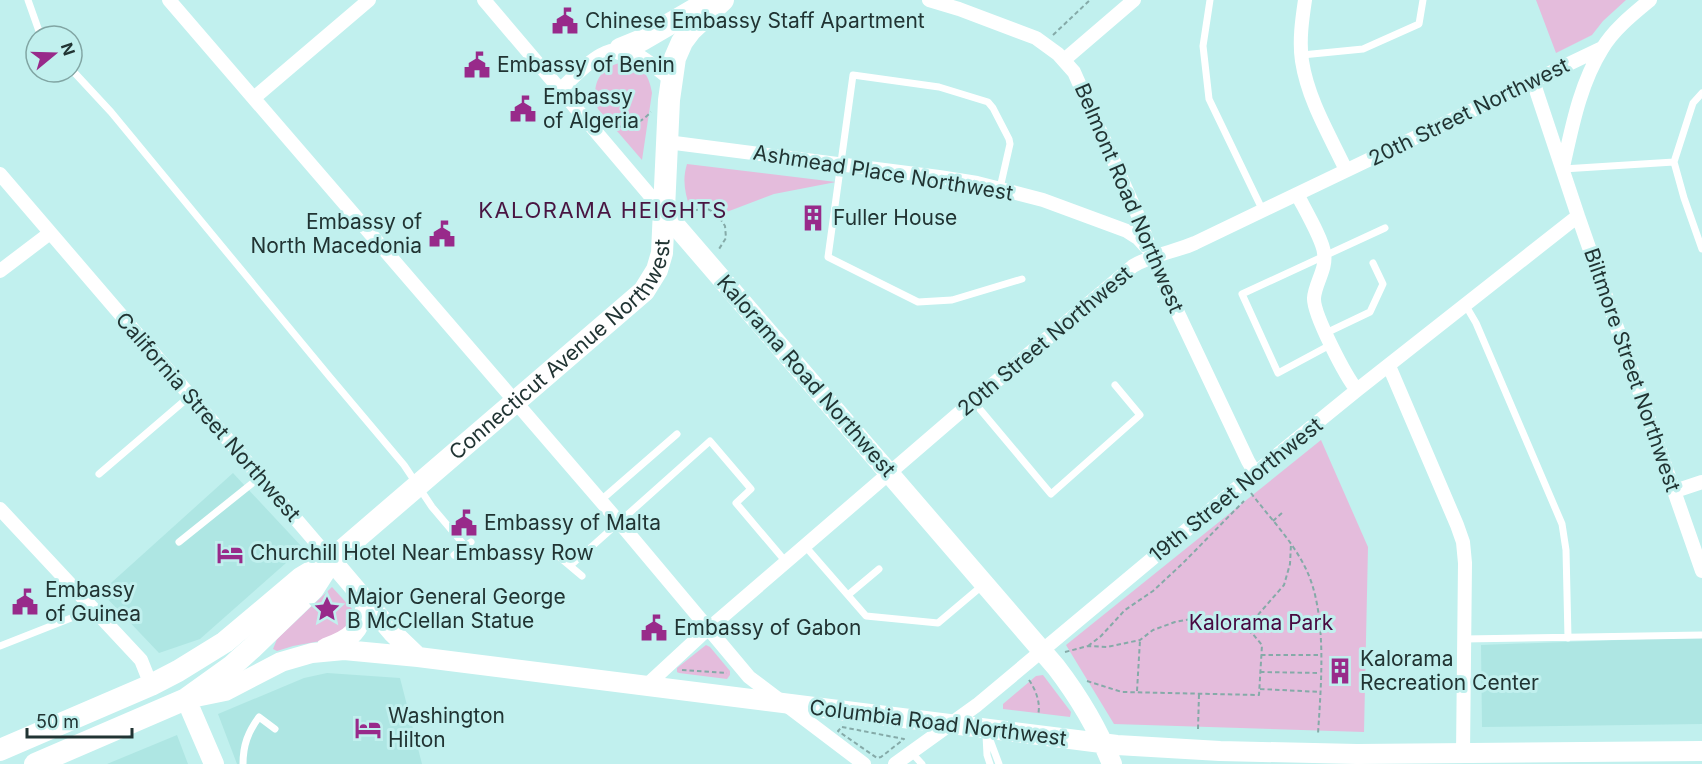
<svg xmlns="http://www.w3.org/2000/svg" width="1702" height="764" viewBox="0 0 1702 764" font-family="Inter,sans-serif">
  <style>
    .built { fill: #aee6e3 }
    .green { fill: #e4bcdc }
    .lines { fill: none; stroke-linecap: round; stroke-linejoin: round }
    .path { stroke: #85aaa8; stroke-width: 2; stroke-dasharray: 4.5 3; stroke-linecap: butt }
    .lane { stroke: #fff; stroke-width: 7 }
    .street { stroke: #fff; stroke-width: 14 }
    .secondary { stroke: #fff; stroke-width: 20 }
    .primary { stroke: #fff; stroke-width: 22 }
    .labels { text-anchor: middle; stroke-width: 6; stroke-linejoin: round; paint-order: stroke }
    .poi-label { font-size: 21px; fill: #213433; stroke: #c1f0ee; text-anchor: start }
    .street-label { font-size: 21px; fill: #213433; stroke: #c1f0ee }
    .park-label { font-size: 21px; fill: #480941; stroke: #c1f0ee }
    .neighbourhood-label { font-size: 22px; letter-spacing: 1.5px; fill: #491542; stroke: #c1f0ee }
  </style>
  <rect width="100%" height="100%" fill="#c1f0ee"/>
  <path class="built" d="M233 473 303 548 200 639 159 653 101 592Z
    M1702 637V724L1482 727 1481 645Z
    M327 673 400 678 422 764H237L218 714 304 678Z
    M177 735 188 764H107Z"/>
  <path class="green" d="M1536 0H1626L1603 21 1592 35 1556 53Z
    M626 62C642 63 650 78 652 93L642 160 598 109C590 86 599 65 626 62Z
    M687 164 836 182 774 194 724 213 706 205 690 208C685 193 682 180 687 164Z
    M1321 440 1368 547 1364 732 1114 724 1066 645Z
    M332 587 353 610 352 620 337 638 293 646 277 651 273 649 277 639Z
    M706 645 710 647 730 671V675L727 679 679 673 677 672V668Z
    M1043 675 1071 712 1070 717 1003 709V704L1036 676Z"/>
  <g class="lines">
    <path class="path" d="M1053 35 1090 0
      M610 127C627 127 639 125 651 112
      M686 212 706 208 717 214 725 226 726 238 719 249
      M1251 493C1269 517 1291 539 1305 567 1328 612 1321 684 1318 734
      M1273 521 1283 512
      M1252 633 1251 627 1257 616
      M1088 646 1101 636 1125 610 1153 591 1182 564 1244 501
      M1065 652 1088 646 1107 647 1140 640 1153 630 1175 622 1196 618 1234 625 1257 616 1284 585 1290 564 1291 544
      M1261 655H1321
      M682 670 727 673
      M1260 672 1320 673
      M1029 680C1036 690 1041 704 1038 715
      M1087 681 1122 692 1259 695 1262 645 1252 633 1235 625
      M1260 689 1320 692
      M1137 691 1140 640
      M842 727 904 739 881 757 877 758 838 731Z
      M1198 729 1199 694"/>
    <path class="lane" d="M28 0 39 31 42 36
      M1210 0 1203 46 1209 99 1263 211
      M1302 55 1363 49 1419 24 1423 0
      M72 70 111 112 329 376 404 465 432 507 465 546
      M1702 93 1693 103 1674 162 1684 198 1702 249
      M1563 169 1674 162
      M1000 188 1010 144 1009 139 993 108 988 102 939 87 853 75 828 257 918 302 952 300 1022 279
      M1466 306 1476 323 1562 524 1566 550 1568 638
      M1326 333 1370 312 1383 284 1373 263
      M1332 344 1278 373 1242 294 1385 228
      M973 401 1051 494 1140 415 1115 385
      M99 474 190 396
      M600 501 677 434
      M179 542 260 477
      M805 546 866 616 938 623 983 585
      M454 555 471 542
      M557 555 582 576
      M570 566 710 441 751 489 736 503 786 562
      M848 595 879 569
      M1464 639 1702 635
      M0 646 94 609
      M987 732 999 764
      M986 735 987 755 990 764
      M911 752 922 764
      M243 764C243 745 248 732 259 717L275 729"/>
    <path class="street" d="M169 0 619 522 749 677 864 764
      M484 0 664 212
      M929 0 959 9 1036 38 1058 54 1074 72 1139 218 1159 273 1248 461 1255 473
      M1305 0C1302 20 1299 41 1302 61 1308 100 1330 136 1346 170
      M1064 60 1134 0
      M1533 81 1578 216 1702 571
      M561 89C581 71 606 38 636 54 649 61 660 71 671 80
      M254 98 369 0
      M667 142 939 177 977 183 1043 200 1127 231 1138 238 1148 249
      M1563 167C1572 127 1580 84 1602 49 1613 30 1633 14 1650 0
      M0 174 331 560
      M1297 194C1304 208 1323 240 1324 253 1327 269 1315 283 1314 298 1313 314 1346 377 1357 390
      M0 271 50 233
      M1389 366 1457 525 1463 542 1465 563 1463 754
      M1675 491 1702 482
      M0 509 141 660 151 685
      M647 685 700 636 973 401 1133 266C1153 254 1175 252 1195 243L1602 48
      M895 764 977 705 1244 482 1357 390 1578 216"/>
    <path class="secondary" d="M664 212 1056 667C1079 697 1098 729 1112 764
      M331 560 393 633 418 657
      M326 648C356 637 357 631 368 603
      M214 764 186 699 225 691 281 662 312 653 344 650 418 657 1117 745 1220 751 1357 754 1702 751"/>
    <g class="primary">
      <path d="M620 49 642 40 709 1"/>
      <path id="s1" d="M0 750 151 685 178 671 225 642 301 578 331 560 644 291 657 270 662 253 669 100 675 58 682 42 691 30 723 0"/>
      <path d="M35 764 186 699 232 666 252 648 313 589 329 564"/>
    </g>
  </g>
  <defs>
    <g id="civic-bare" transform="scale(2.07)"><path d="M-.6-6.5H3V-4.5H.6V-3L4-1V1h2V6H-6V1h2V-1L-.6-3ZM-1.2 2.5V6h2.4V2.5Z" fill="#982a8a" stroke="#c1f0ee" stroke-width="2.5" paint-order="stroke"/></g>
    <g id="building-bare" transform="scale(2.07)"><path d="M-4-6H4V6H1V3H-1V6H-4ZM-2.5-4.3h1.7v1.8h-1.7ZM.8-4.3h1.7v1.8H.8ZM-2.5-1h1.7V.8h-1.7ZM.8-1h1.7V.8H.8Z" fill="#982a8a" stroke="#c1f0ee" stroke-width="2.5" paint-order="stroke"/></g>
    <g id="hotel-bare" transform="scale(2.07)"><path d="M-6-4.5h1.5V1H6V5H4.5V3h-9V5H-6ZM-4 0a1.8 1.8 0 1 1 3.6 0ZM.5 0V-2.5h3Q6-2.5 6 0Z" fill="#982a8a" stroke="#c1f0ee" stroke-width="2.5" paint-order="stroke"/></g>
    <g id="sight-bare" transform="scale(2.07)"><path d="M0-6L1.8-2.2L6-1.7L2.9 1.2L3.7 5.4L0 3.3L-3.7 5.4L-2.9 1.2L-6-1.7L-1.8-2.2Z" fill="#982a8a" stroke="#c1f0ee" stroke-width="2.5" paint-order="stroke"/></g>
  </defs>
  <g fill-rule="evenodd">
    <use href="#civic-bare" x="565" y="21"/>
    <use href="#civic-bare" x="477" y="65"/>
    <use href="#civic-bare" x="523" y="109"/>
    <use href="#building-bare" x="813" y="218"/>
    <use href="#civic-bare" x="442" y="234"/>
    <use href="#civic-bare" x="464" y="523"/>
    <use href="#hotel-bare" x="230" y="553"/>
    <use href="#civic-bare" x="25" y="602"/>
    <use href="#sight-bare" x="327" y="609"/>
    <use href="#civic-bare" x="654" y="628"/>
    <use href="#building-bare" x="1340" y="671"/>
    <use href="#hotel-bare" x="368" y="728"/>
  </g>
  <g class="labels">
    <g class="poi-label">
      <text x="585" y="28">Chinese Embassy Staff Apartment</text>
      <text x="497" y="72">Embassy of Benin</text>
      <text x="543" y="104">Embassy<tspan x="543" dy="24">of Algeria</tspan></text>
      <text x="833" y="225">Fuller House</text>
      <text x="422" y="229" text-anchor="end">Embassy of<tspan x="422" dy="24">North Macedonia</tspan></text>
      <text x="484" y="530">Embassy of Malta</text>
      <text x="250" y="560">Churchill Hotel Near Embassy Row</text>
      <text x="45" y="597">Embassy<tspan x="45" dy="24">of Guinea</tspan></text>
      <text x="347" y="604">Major General George<tspan x="347" dy="24">B McClellan Statue</tspan></text>
      <text x="674" y="635">Embassy of Gabon</text>
      <text x="1360" y="666">Kalorama<tspan x="1360" dy="24">Recreation Center</tspan></text>
      <text x="388" y="723">Washington<tspan x="388" dy="24">Hilton</tspan></text>
    </g>
    <g class="street-label">
      <text transform="translate(1469 112) rotate(-26)" y="7">20th Street Northwest</text>
      <text transform="translate(883 173) rotate(9)" y="7">Ashmead Place Northwest</text>
      <text transform="translate(1129 198) rotate(67)" y="7">Belmont Road Northwest</text>
      <text transform="translate(1045 341) rotate(-40)" y="7">20th Street Northwest</text>
      <text dy="7" stroke="none"><textPath href="#s1" startOffset="699">Connecticut Avenue Northwest</textPath></text>
      <text transform="translate(1632 370) rotate(71)" y="7">Biltmore Street Northwest</text>
      <text transform="translate(806 376) rotate(49)" y="7">Kalorama Road Northwest</text>
      <text transform="translate(208 417) rotate(49)" y="7">California Street Northwest</text>
      <text transform="translate(1236 490) rotate(-39)" y="7">19th Street Northwest</text>
      <text transform="translate(938 723) rotate(7)" y="7">Columbia Road Northwest</text>
    </g>
    <g class="park-label">
      <text x="1261" y="630">Kalorama Park</text>
    </g>
    <g class="neighbourhood-label">
      <text x="603" y="218">KALORAMA HEIGHTS</text>
    </g>
  </g>
  <g transform="translate(54 54) rotate(71)"><circle r="28" fill="#c1f0ee" stroke="#81a5a3" stroke-width="1.5"/>
  <path d="M0-4.5L10 22L0 15L-10 22Z" fill="#982a8a"/>
  <text y="-9" font-size="16" font-weight="bold" text-anchor="middle" fill="#213433">N</text>
  </g>
  <path d="M27 728v9h105v-9" fill="none" stroke="#213433" stroke-width="3"/>
  <text x="36" y="728" font-size="18" fill="#213433" stroke="#c1f0ee" stroke-width="4.5" paint-order="stroke">50 m</text>
</svg>
